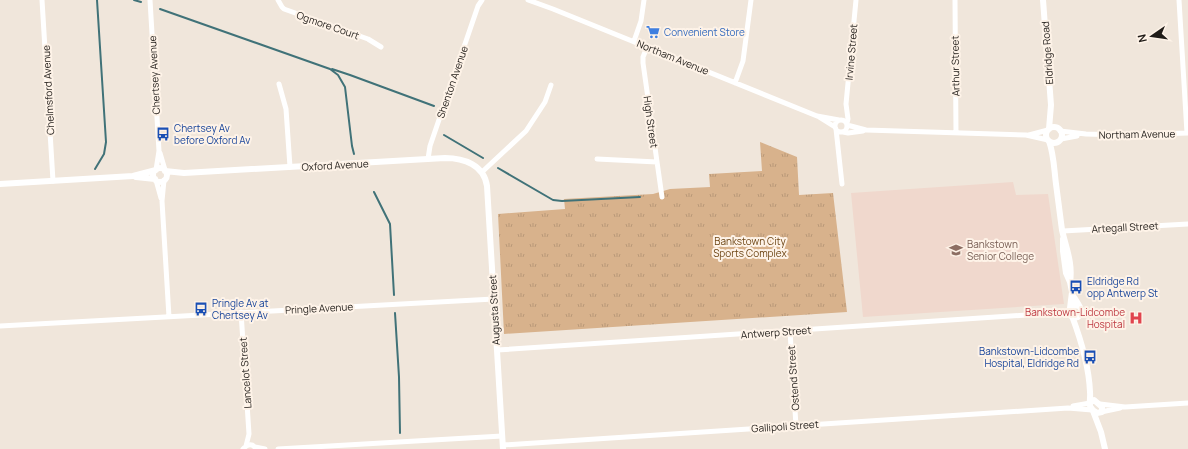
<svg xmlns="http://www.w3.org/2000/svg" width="1188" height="449" viewBox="0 0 1188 449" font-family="Manrope,sans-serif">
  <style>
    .education { fill: #f0d8cd }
    .park { fill: url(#park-tufts) }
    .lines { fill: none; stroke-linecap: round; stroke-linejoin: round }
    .stream { stroke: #407278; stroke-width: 2 }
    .minor { stroke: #fff; stroke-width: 5 }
    .tertiary { stroke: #fff; stroke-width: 6 }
    .labels { text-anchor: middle; stroke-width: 4; stroke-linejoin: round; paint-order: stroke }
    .street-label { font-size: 10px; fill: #201c18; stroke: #fef3e8 }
    .shop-label { font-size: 10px; fill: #366cbe; stroke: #fef3e8; text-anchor: start }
    .transit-label { font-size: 10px; fill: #164399; stroke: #fef3e8; text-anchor: start }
    .park-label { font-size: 10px; fill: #6e4615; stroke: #fef3e8 }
    .education-label { font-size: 10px; fill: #785e54; stroke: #fef3e8; text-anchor: start }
    .health-label { font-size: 10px; fill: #be3a42; stroke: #fef3e8; text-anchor: end }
  </style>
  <defs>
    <pattern id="park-tufts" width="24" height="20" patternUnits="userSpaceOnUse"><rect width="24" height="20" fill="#d8b28c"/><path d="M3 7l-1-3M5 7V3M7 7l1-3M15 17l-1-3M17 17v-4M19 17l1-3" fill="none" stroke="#b99878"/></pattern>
  </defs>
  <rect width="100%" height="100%" fill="#f0e6db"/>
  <path class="education" d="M1013 182 1016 195 1048 194 1064 304 863 317 851 193Z"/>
  <path class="park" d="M760 142 797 157 799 195 833 193 847 312 504 334 498 214 565 209 564 199 653 194 670 189 710 187 709 174 762 171Z"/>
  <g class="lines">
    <path class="stream" d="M134 0 141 2
      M160 9 330 69 338 75 345 87 352 146 354 154
      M332 69 350 75 434 106
      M444 135 483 158
      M498 168 553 200 562 201 640 197
      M95 169 104 154 106 142 97 0
      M374 192 390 224 394 295
      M395 313 399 377 400 433"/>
    <path class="minor" d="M42 0 53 181
      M150 0 159 151 156 170
      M278 0 282 7 284 9 368 39 381 47
      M528 0 553 9 817 116 839 120
      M955 0 956 133
      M1179 0 1187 133
      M634 41 641 21 644 0
      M647 47 643 57V63L662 197
      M735 83 743 61 751 0
      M279 84 286 109 290 167
      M819 117 835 127
      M835 126a6 6 0 1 1 12 0a6 6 0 1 1-12 0Z
      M847 123 848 119 846 104 856 0
      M847 125 866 130 1026 135 1048 140
      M836 129 842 184
      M1060 131 1086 134 1122 135 1188 133
      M843 132 848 133 863 131
      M1029 135 1048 130
      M1061 139 1077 136
      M160 153 165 170
      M428 159 430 146 478 6 482 0
      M597 159 657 162
      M482 172 526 131 545 102 551 85
      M156 180 161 198
      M164 180 162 201 169 317
      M1063 231 1188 224
      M241 312 249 434 246 446
      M0 326 494 299
      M790 331 796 426
      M497 350 1056 313 1071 316
      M1100 404 1125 407 1188 403
      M1073 406 1090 403
      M1101 412 1120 408
      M503 445 1068 408 1092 410
      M255 447 265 449
      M243 449C247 444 253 443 256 449
      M278 449 502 436"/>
    <path class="tertiary" d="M1043 0 1051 105 1049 129
      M1046 135a8 8 0 1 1 16 0a8 8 0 1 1-16 0Z
      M1049 141C1054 155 1054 169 1056 184 1058 199 1060 215 1062 230 1066 248 1073 263 1070 282
      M153 175a7 7 0 1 1 14 0a7 7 0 1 1-14 0Z
      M165 171 184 173 445 158C464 158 484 165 487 186L503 449
      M136 177 155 179
      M0 184 133 176 156 170
      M1063 239V251L1066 273 1070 282 1072 292 1070 308
      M1072 294C1075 299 1081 307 1082 312L1078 317C1073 318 1069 316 1069 311L1071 307 1075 305 1079 306
      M1072 316C1081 340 1089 366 1090 392 1091 402 1086 407 1097 413L1102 412V407L1094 400 1091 402
      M1093 411 1101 432 1105 449"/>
  </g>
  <defs>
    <g id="supermarket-bare" transform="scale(1.08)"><path d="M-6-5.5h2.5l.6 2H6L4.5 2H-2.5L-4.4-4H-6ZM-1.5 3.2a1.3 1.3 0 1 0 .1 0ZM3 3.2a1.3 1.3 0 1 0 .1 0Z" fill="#3f7fe0" stroke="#fef3e8" stroke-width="2.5" paint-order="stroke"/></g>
    <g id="bus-bare" transform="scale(1.08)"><path d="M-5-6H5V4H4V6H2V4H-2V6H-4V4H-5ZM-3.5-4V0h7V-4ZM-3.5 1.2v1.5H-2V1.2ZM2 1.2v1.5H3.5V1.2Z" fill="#1a4fb4" stroke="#fef3e8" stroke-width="2.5" paint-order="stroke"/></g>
    <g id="school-bare" transform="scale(1.08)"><path d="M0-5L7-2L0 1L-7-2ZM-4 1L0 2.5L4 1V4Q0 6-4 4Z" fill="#8d6e63" stroke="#fef3e8" stroke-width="2.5" paint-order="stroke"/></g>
    <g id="hospital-bare" transform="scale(1.08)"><path d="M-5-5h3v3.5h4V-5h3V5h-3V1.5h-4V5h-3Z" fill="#e0444e" stroke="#fef3e8" stroke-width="2.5" paint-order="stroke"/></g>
  </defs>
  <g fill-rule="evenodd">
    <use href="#supermarket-bare" x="653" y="32"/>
    <use href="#bus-bare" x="163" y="134"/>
    <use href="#school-bare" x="956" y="250"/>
    <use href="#bus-bare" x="1076" y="287"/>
    <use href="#bus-bare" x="201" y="309"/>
    <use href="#hospital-bare" x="1136" y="318"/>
    <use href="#bus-bare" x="1090" y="357"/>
  </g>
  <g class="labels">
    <g class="street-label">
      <text transform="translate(328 25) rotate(19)" y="4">Ogmore Court</text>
      <text transform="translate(851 52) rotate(-85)" y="4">Irvine Street</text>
      <text transform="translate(1047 53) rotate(-94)" y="4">Eldridge Road</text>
      <text transform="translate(673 57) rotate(22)" y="4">Northam Avenue</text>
      <text transform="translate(955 66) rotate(-91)" y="4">Arthur Street</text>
      <text transform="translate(154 75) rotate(-93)" y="4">Chertsey Avenue</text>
      <text transform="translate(452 82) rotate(-71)" y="4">Shenton Avenue</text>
      <text transform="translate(48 90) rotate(-93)" y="4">Chelmsford Avenue</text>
      <text transform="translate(651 122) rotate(82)" y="4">High Street</text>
      <text transform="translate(1137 134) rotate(-1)" y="4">Northam Avenue</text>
      <text transform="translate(335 165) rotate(-3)" y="4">Oxford Avenue</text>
      <text transform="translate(1125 227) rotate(-3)" y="4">Artegall Street</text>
      <text transform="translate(319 308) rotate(-3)" y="4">Pringle Avenue</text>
      <text transform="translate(494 310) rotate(-93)" y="4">Augusta Street</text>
      <text transform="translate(776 332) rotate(-4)" y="4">Antwerp Street</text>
      <text transform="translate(245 373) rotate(-94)" y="4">Lancelot Street</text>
      <text transform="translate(793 378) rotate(-94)" y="4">Ostend Street</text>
      <text transform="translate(785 426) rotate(-4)" y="4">Gallipoli Street</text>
    </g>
    <g class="shop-label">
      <text x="664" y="36">Convenient Store</text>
    </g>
    <g class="transit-label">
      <text x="174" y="132">Chertsey Av<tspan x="174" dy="12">before Oxford Av</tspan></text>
      <text x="1087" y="285">Eldridge Rd<tspan x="1087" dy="12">opp Antwerp St</tspan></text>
      <text x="212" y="307">Pringle Av at<tspan x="212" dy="12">Chertsey Av</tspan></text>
      <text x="1079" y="355" text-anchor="end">Bankstown-Lidcombe<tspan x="1079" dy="12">Hospital, Eldridge Rd</tspan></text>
    </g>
    <g class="park-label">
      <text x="750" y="245">Bankstown City<tspan x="750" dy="12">Sports Complex</tspan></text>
    </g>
    <g class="education-label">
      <text x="967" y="248">Bankstown<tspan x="967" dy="12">Senior College</tspan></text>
    </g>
    <g class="health-label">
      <text x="1125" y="316">Bankstown-Lidcombe<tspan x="1125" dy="12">Hospital</tspan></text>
    </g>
  </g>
  <g transform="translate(1152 36) rotate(257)" stroke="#fef3e8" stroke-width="3" paint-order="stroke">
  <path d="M0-3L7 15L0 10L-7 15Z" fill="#201c18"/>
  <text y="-6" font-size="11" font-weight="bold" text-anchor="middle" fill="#201c18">N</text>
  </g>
</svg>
